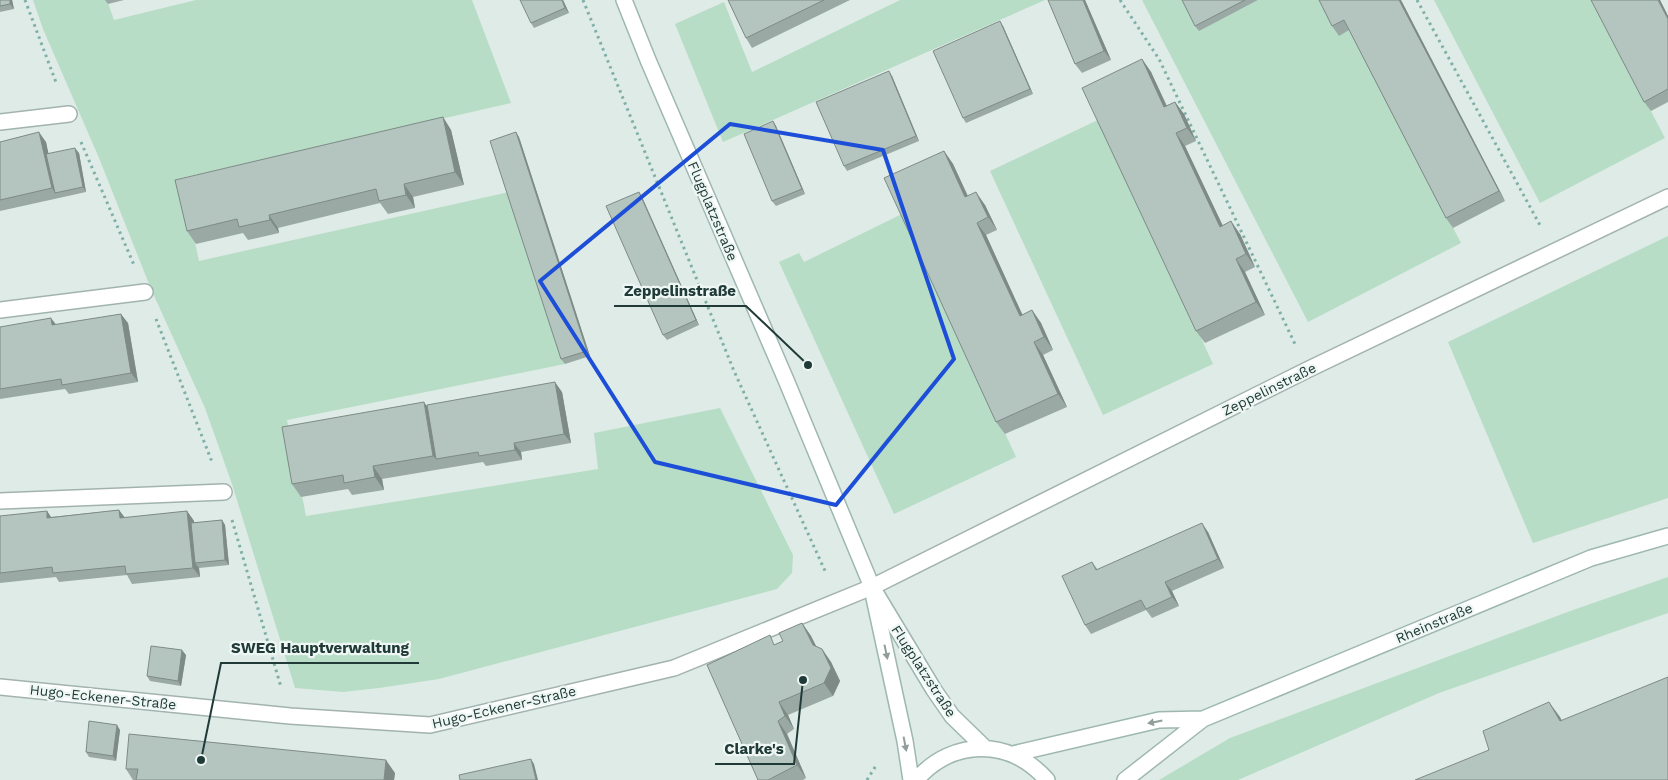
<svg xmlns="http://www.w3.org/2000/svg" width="1668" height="780" viewBox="0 0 1668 780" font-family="'Work Sans',sans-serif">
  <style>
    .green { fill: #b7ddc6 }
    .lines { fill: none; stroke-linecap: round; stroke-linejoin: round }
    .lane-casing { stroke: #a2b3af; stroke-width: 18 }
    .street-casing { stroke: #a2b3af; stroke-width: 18 }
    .secondary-casing { stroke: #9eb7b1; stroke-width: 18 }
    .path { stroke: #7fafa7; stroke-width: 3; stroke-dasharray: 2.5 4; stroke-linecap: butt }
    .lane { stroke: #fff; stroke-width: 15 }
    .street { stroke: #fff; stroke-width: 15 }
    .secondary { stroke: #fff; stroke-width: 15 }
    .wall { fill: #9ba9a5 }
    .shaded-wall { fill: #7e8a86 }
    .building { fill: #b4c5c0; stroke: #7e8a86 }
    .oneway { fill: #909d9b }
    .marked { fill: none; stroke: #1d4ed8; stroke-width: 4; stroke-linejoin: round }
    .labels { text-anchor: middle; stroke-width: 4.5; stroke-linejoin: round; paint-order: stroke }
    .street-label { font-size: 14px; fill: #203b37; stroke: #eff7f4 }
    .leader { fill: none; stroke: #203b37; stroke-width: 2 }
    .callout-dot { fill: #203b37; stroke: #eff7f4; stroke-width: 2 }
    .callout-label { font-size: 15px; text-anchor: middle; font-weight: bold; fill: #203b37; stroke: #eff7f4; stroke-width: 4.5; stroke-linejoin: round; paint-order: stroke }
  </style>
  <rect width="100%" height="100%" fill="#dfebe7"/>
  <path class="green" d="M33 0H107L114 20 196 0H472L511 103 181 178 199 261 509 192 565 364 287 420 306 516 598 469 594 433 720 408 793 555 792 573 777 589 439 679 379 688 343 692 295 688 232 484 205 408 151 289 99 158 43 29Z
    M900 0H1045L723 142 675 24 724 2 752 72Z
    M1142 0H1183L1199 30 1258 0H1321L1339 35 1350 29 1461 243 1308 322Z
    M1434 0H1593L1665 138 1540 203Z
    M1100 119 1213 364 1103 415 990 171Z
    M904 213 1016 457 894 514 779 262 799 253 804 262Z
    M1668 236V498L1533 543 1448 342Z
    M1668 577V613L1439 693 1238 780H1159L1230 738 1573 610Z"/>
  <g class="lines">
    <g class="lane-casing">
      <path id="lane" d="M0 122 69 114
        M0 310 145 292
        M0 501 224 492"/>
    </g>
    <g class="street-casing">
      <path id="street" d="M0 687 290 716 430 725 674 668 872 587 1307 370 1668 197"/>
    </g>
    <g class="secondary-casing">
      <path id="secondary" d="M624 0 648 60 786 380 872 587 934 690 952 716 985 748
        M874 598 905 741 911 780
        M1013 754 1159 720 1203 719
        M916 780C953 738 1010 738 1047 780
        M1125 780 1203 719 1591 558 1668 536"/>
    </g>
    <path class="path" d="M25 0 57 85
      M583 0 734 371 826 573
      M1120 0 1159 59 1295 344
      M1417 0 1541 227
      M81 142 134 265
      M156 319 212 462
      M232 520 281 687
      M867 780 877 764"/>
    <use href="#lane" class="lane"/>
    <use href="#street" class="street"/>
    <use href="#secondary" class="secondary"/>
  </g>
  <path class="wall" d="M0 0H12L14 9 0 12Z
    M105 0H124L108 4Z
    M563 0 569 13 534 28 531 23Z
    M728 0H850L752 48 746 38Z
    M1048 0H1085L1111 60 1082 73 1075 64Z
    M1182 0H1258L1199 31 1195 26Z
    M1319 0 1402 2 1505 201 1453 228 1446 218 1349 30 1339 36 1332 26Z
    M1660 0 1668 16V102L1651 111 1644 102Z
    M1003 26 1033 94 966 123 963 118Z
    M1142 59 1151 72 1167 106 1175 102 1184 114 1196 141 1185 146 1223 226 1240 234 1255 267 1245 272 1265 315 1205 343 1196 331Z
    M892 76 919 141 847 171 844 166Z
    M443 117 451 130 464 185 413 197 415 208 388 214 380 203 278 228 279 233 248 240 243 233 196 244 187 231Z
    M773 121 776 126 805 194 776 206 772 201Z
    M519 137 590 356 565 364 561 359Z
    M0 142H46L48 154 79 153 86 192 0 211Z
    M944 151 953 164 968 196 985 205 997 230 986 235 1022 315 1032 310 1041 323 1053 350 1043 355 1067 407 1005 434 996 422Z
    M639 192 642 197 699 325 667 340 663 335Z
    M128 323 138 382 69 394 65 389 0 399V327Z
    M562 392 571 443 521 452 522 460 486 466 483 462 382 479 384 490 352 495 348 489 301 497 292 484 427 405Z
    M119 510 124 518 187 511 194 521V523L222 520 225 525 229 565 199 568 200 577 132 584 127 575 59 582 56 577 0 583V516L47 511 51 517Z
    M1208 532 1224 568 1172 591 1179 606 1152 618 1146 610 1091 634 1085 625 1092 562 1098 570Z
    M802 623 811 636 816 646 822 649 831 662 840 681 833 696 788 715 794 729 787 734 806 778 803 780H758L776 644 783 641Z
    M186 655 181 686 150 681 147 676Z
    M120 730 116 761 89 757 86 752Z
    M126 769 395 773 394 780H133Z"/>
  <path class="shaded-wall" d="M10 0H12L14 9 10 4Z
    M562 0H563L569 13 565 8Z
    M1083 0H1085L1111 60 1104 51Z
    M1399 0H1401L1402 2 1505 201 1499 191Z
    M1658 0H1660L1668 16V19Z
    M1000 21 1003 26 1033 94 1030 89Z
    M1142 59 1151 72 1173 120 1164 107Z
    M889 71 892 76 919 141 916 136Z
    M1175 102 1184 114 1196 141 1187 128Z
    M443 117 451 130 464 185 455 172Z
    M773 121 776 126 805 194 802 189Z
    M39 132 46 142 57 192 55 193 52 188Z
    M516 132 519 137 590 356 587 351Z
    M1176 133 1185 146 1229 239 1220 227Z
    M75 148 79 153 86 192 83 187Z
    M944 151 953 164 974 210 965 197Z
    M404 184 413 197 415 208 406 195Z
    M639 192 642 197 699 325 696 320Z
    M976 192 985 205 997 230 988 217Z
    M269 215 278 228 279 233 270 220Z
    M1231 221 1240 234 1255 267 1246 254Z
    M977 223 986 235 1029 329 1020 316Z
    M1236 259 1245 272 1265 315 1256 302Z
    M1032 310 1041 323 1053 350 1044 337Z
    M121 314 128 323 138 382 131 373Z
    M51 318 58 327 52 325Z
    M1034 342 1043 355 1067 407 1058 394Z
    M555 382 562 392 571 443 564 434Z
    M424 402 433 415 436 459 433 456Z
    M514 443 521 452 522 460 515 450Z
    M373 466 382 479 384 490 375 477Z
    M119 510 126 519 120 518Z
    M47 511 53 520 47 518Z
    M187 511 194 521 198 563H195L199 568 200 577 193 568Z
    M222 520 225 525 229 565 225 560Z
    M1202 523 1208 532 1224 568 1218 559Z
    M1165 582 1172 591 1179 606 1172 597Z
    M802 623 811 636 822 658 813 645Z
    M822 649 831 662 840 681 833 696 824 683Z
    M182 650 186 655 181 686 178 681Z
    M779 702 788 715 794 729 785 716Z
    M1549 702 1560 717 1570 736 1560 721Z
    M778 721 787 734 806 778 797 765Z
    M117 725 120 730 116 761 113 756Z
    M531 759 534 764 538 780H536Z
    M386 760 395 773 394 780H384Z"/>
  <path class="building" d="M0 0H10V4L0 6Z
    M520 0H562L565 8 531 23Z
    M728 0H824L746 38Z
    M1048 0H1083L1104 51 1075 64Z
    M1182 0H1245L1195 26Z
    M1319 0H1399L1499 191 1446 218 1344 20 1332 26Z
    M1591 0H1658L1668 19V89L1644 102Z
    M1000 21 1030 89 963 118 933 51Z
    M1142 59 1164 107 1175 102 1187 128 1176 133 1220 227 1231 221 1246 254 1236 259 1256 302 1196 331 1082 88Z
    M889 71 916 136 844 166 816 102Z
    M443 117 455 172 404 184 406 195 379 201 376 189 269 215 270 220 239 227 237 219 187 231 175 180Z
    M773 121 802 189 772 201 744 134Z
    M39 132 52 188 0 200V142Z
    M516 132 587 351 561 359 490 141Z
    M75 148 83 187 55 193 46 154Z
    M944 151 965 197 976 192 988 217 977 223 1020 316 1032 310 1044 337 1034 342 1058 394 996 422 884 178Z
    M639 192 696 320 663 335 606 206Z
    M121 314 131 373 62 385 61 379 0 389V327L51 318 52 325Z
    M555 382 564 434 514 443 515 450 479 456 478 452 436 459 427 405Z
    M424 402 433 456 373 466 375 477 344 483 343 475 292 484 282 427Z
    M119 510 120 518 187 511 193 568 126 574 125 566 53 573 52 567 0 573V516L47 511V518Z
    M222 520 225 560 195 563 191 523Z
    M1202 523 1218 559 1165 582 1172 597 1146 609 1141 600 1085 625 1062 576 1092 562 1096 570Z
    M802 623 813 645 822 649 831 668 824 683 779 702 785 716 778 721 797 765 768 780H758L707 665 770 635 774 645 783 641 779 633Z
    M151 646 182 650 178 681 147 676Z
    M1668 677V780H1415L1489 750 1483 731 1549 702 1560 721Z
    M89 721 117 725 113 756 86 752Z
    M129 734 386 760 384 780H136L138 769H126Z
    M531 759 536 780H460L459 775Z"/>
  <defs><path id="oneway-solid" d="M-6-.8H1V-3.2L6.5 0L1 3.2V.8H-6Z" transform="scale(1.25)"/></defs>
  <g class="oneway">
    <use href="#oneway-solid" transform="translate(886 652) rotate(78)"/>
    <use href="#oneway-solid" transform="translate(1155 722) rotate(169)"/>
    <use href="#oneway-solid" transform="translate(905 744) rotate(79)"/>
  </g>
  <path class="marked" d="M730 124 883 150 954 359 836 505 655 462 540 281Z"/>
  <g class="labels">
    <g class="street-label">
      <text transform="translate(713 211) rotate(67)" y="5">Flugplatzstraße</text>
      <text transform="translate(1269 389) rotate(-26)" y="5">Zeppelinstraße</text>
      <text transform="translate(1434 623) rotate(-23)" y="5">Rheinstraße</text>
      <text transform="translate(924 671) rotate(57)" y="5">Flugplatzstraße</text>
      <text transform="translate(103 697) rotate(6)" y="5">Hugo-Eckener-Straße</text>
      <text transform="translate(504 707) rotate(-13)" y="5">Hugo-Eckener-Straße</text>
    </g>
  </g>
  <path class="leader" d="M808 365L746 306H614M201 760L221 663H419M803 680L794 764H715"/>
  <g class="callout-dot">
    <circle cx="808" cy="365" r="5"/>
    <circle cx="201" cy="760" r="5"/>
    <circle cx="803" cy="680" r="5"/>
  </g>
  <g class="callout-label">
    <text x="680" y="296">Zeppelinstraße</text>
    <text x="320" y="653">SWEG Hauptverwaltung</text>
    <text x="754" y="754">Clarke's</text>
  </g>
</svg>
